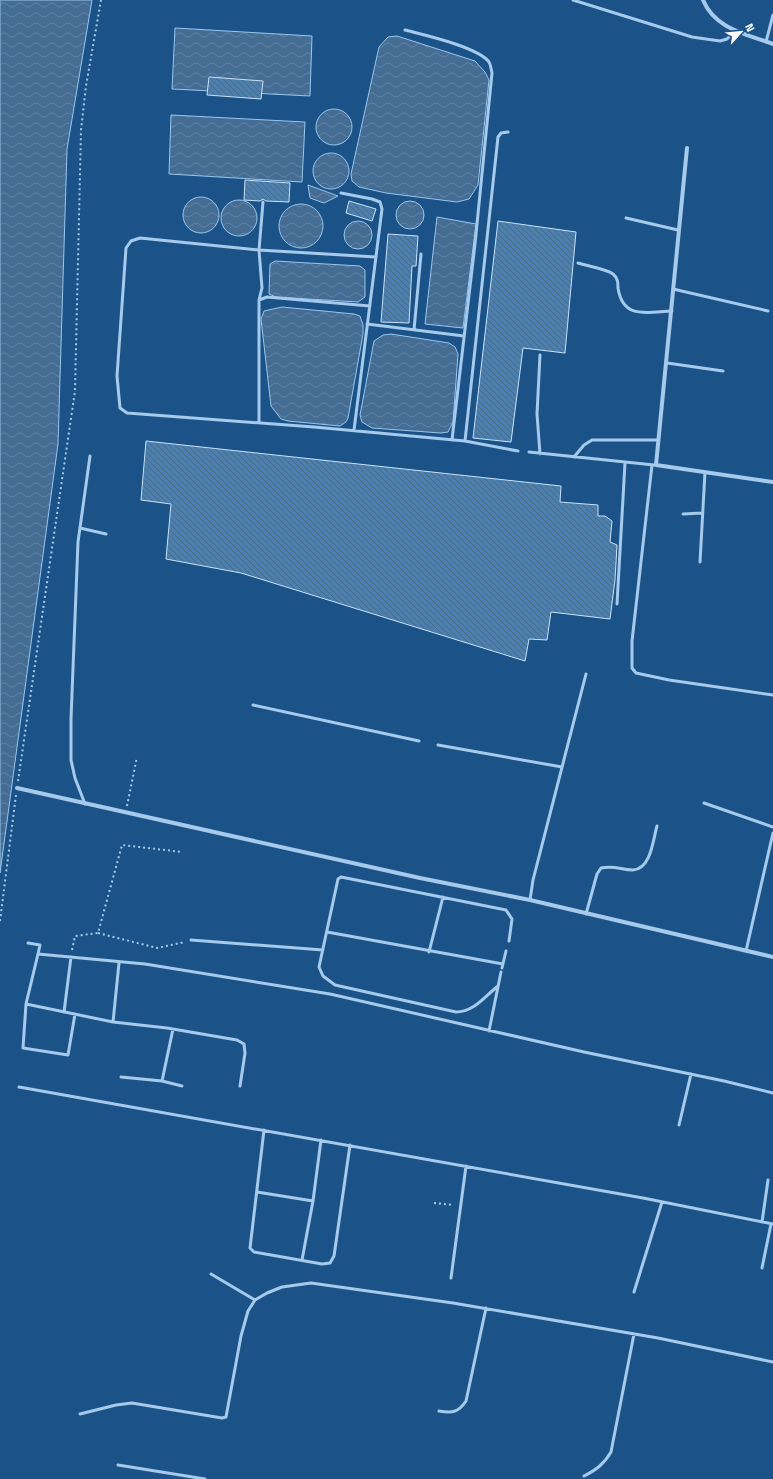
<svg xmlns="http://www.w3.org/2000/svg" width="773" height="1479" viewBox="0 0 773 1479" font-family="'Space Grotesk',sans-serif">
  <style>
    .water { fill: url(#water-waves); stroke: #98c6ee }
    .building { fill: url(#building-back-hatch); stroke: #cae3f9 }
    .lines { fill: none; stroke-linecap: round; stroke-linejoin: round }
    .path { stroke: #a5caec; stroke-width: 2; stroke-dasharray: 2 3; stroke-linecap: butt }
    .service { stroke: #a5caec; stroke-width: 3 }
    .minor { stroke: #a5caec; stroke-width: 4 }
  </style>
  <defs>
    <pattern id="water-waves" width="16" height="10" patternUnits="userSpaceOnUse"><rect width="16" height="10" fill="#456d94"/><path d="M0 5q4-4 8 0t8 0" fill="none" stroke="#6183a4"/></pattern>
    <pattern id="building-back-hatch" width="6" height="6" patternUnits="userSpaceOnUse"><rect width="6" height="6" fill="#4880b3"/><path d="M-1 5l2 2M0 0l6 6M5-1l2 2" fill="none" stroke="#4a6985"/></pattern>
  </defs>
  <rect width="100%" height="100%" fill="#1b5389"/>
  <path class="water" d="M0 0H92L67 149 58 444 0 873Z
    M175 28 312 36 310 96 172 89Z
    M397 36 475 61 485 72 489 80 478 185 469 199 457 202 386 193 359 187 352 181 351 174 379 47 388 37Z
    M316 127a18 18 0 1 1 36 0a18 18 0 1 1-36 0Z
    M171 115 305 122 302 182 169 174Z
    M313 171a18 18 0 1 1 36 0a18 18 0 1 1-36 0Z
    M308 185 338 196 324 203 310 198Z
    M183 215a18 18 0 1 1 36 0a18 18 0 1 1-36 0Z
    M221 218a18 18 0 1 1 36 0a18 18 0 1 1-36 0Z
    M396 215a14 14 0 1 1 28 0a14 14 0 1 1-28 0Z
    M279 226a22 22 0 1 1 44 0a22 22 0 1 1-44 0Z
    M437 217 476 224 463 328 425 324Z
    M344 235a14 14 0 1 1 28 0a14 14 0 1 1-28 0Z
    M275 261 360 266 365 270V297L358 302 276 297 269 294 270 264Z
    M282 307 354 314 360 316 363 325V334L348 418 346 422 340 426 288 421 281 419 271 406 261 319 264 311Z
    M391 334 449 343 455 347 458 354 453 422 448 432 441 433 372 428 362 422 360 415 374 341 383 335Z"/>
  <path class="building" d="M209 77 263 81 261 99 207 95Z
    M245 180 290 183 289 202 266 201 263 199 260 201 244 200Z
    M349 201 376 209 372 221 346 213Z
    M498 221 576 232 565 353 523 348 511 442 473 438Z
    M388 234 418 236 416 266H412L409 323 381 322Z
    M146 441 561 486 560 502 598 505V516H605L612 521 610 542 617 545 615 580 610 619 551 612 547 640 529 639 525 661 241 573 166 559 171 504 141 500Z"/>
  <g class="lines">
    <path class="path" d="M18 781 75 391 81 130 86 86 101 0
      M127 806 137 757
      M0 921 16 795
      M98 933 157 948 185 942
      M72 950 75 936 98 933 122 845 182 852
      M434 1203 453 1205"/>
    <path class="service" d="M573 0 692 37 720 41 727 39 735 31
      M405 30C424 35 478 47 489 62 491 65 491 69 492 73L475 244 452 440
      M766 42 773 15
      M508 132 501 133 498 137 465 441 518 451
      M341 193 372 199 380 202 382 209 354 430
      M263 202 259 250 262 288 259 300 267 297 370 306
      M626 218 678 230
      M376 257 259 250 140 238 131 241 126 248 117 376 120 408 127 413 314 427 465 441
      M578 263C587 266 606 269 613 274 618 278 618 283 618 288 623 320 647 312 672 311
      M673 289 768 311
      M367 324 464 336
      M414 330 421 254
      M667 363 723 371
      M259 423V300
      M529 452 654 465
      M540 454 537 414 540 355
      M574 457 584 445 592 440H658
      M652 465 632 641V668L636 673 669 680 773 695
      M683 514 702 513
      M80 528 106 534
      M700 562 705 472
      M617 604 625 463
      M253 705 419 741
      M438 745 562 767
      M704 803 773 827
      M85 804 75 778 71 760V719L78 542 90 456
      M530 900 533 880 586 674
      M586 914 597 874 601 868C615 865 621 870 633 870 651 869 653 840 657 826
      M327 932 503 964
      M191 940 323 950
      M28 943 40 945 38 954 145 964 330 994 584 1052 724 1081 773 1093
      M746 951 773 833
      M429 952 443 897
      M38 954 26 1004 23 1048 68 1055 75 1014
      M502 968 506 951
      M498 986C485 996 474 1012 456 1012L335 985 323 976 319 967 338 879 341 877 506 910 512 919 509 941
      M26 1004 113 1022 167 1028 237 1040 244 1044 245 1053 240 1086
      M64 1012 71 957
      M113 1022 119 963
      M489 1031 501 972
      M121 1077 162 1081 173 1029
      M162 1081 182 1086
      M19 1087 643 1198 773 1224
      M679 1125 691 1074
      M264 1130 250 1248 254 1252 322 1264 330 1263 334 1256 350 1145
      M257 1192 313 1201 302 1260
      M313 1201 321 1140
      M762 1222 768 1180
      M762 1268 771 1224
      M211 1274 255 1300
      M451 1278 466 1166
      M634 1292 662 1202
      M439 1411C452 1413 458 1413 466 1401L486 1308
      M80 1414 116 1405 132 1403 222 1418 226 1417 241 1336 248 1311 255 1300 267 1293 282 1287 311 1283 453 1303 658 1338 773 1362
      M118 1465 205 1479
      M584 1476C596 1470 604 1464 611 1452L634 1334"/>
    <path class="minor" d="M703 0C715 29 746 34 773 44
      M687 148 656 465 773 482
      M17 788 420 878 530 900 773 957"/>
  </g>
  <g transform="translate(741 32) rotate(63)" stroke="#1b5389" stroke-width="3" paint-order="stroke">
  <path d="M0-3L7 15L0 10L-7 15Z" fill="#ffffff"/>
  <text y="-6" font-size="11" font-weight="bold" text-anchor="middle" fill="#ffffff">N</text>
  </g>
</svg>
